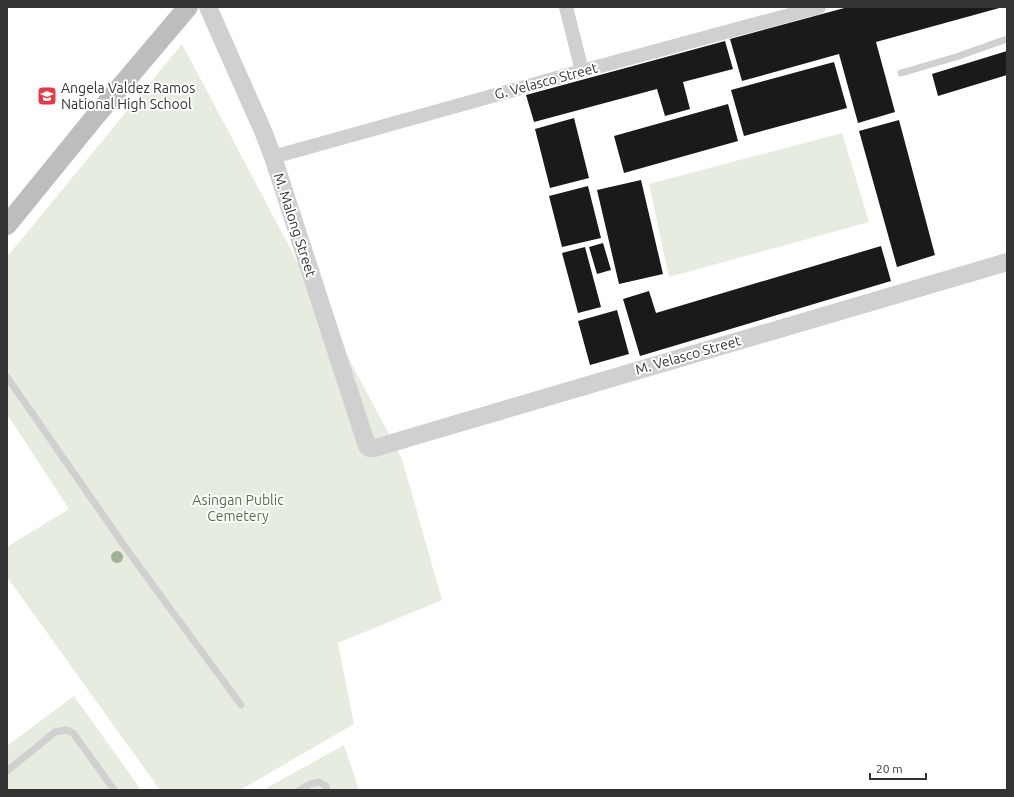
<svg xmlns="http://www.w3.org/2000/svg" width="1014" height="797" viewBox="0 0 1014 797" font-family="Ubuntu,sans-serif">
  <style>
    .green { fill: #e6ecdf }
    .building { fill: #1a1a1a }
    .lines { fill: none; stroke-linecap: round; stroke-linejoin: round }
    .service { stroke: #d0d0d0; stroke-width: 7 }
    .minor { stroke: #d0d0d0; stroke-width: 14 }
    .tertiary { stroke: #d0d0d0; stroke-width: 18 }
    .secondary { stroke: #bdbdbd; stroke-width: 20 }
    .tree { fill: #a2b095 }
    .labels { text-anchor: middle; stroke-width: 4; stroke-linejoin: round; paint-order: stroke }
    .street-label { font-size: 14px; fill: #333; stroke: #fff }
    .poi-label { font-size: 14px; fill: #333; stroke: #fff; text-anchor: start }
    .park-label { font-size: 14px; fill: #56703f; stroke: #fff }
  </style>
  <rect width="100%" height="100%" fill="#fff"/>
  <path class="green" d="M182 44 402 459 442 600 338 643 354 724 240 790H160L7 577V547L69 509 7 414V257Z
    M842 133 869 222 669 277 649 184Z
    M74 696 141 790H7V746Z
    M344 745 359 790H263Z"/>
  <path class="building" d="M848 7H1003L876 42 895 112 858 123 839 54 742 81 730 39Z
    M725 41 733 69 683 82 690 109 665 116 657 89 534 122 526 95Z
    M1007 51V75L938 96 932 74Z
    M834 62 847 108 744 136 731 90Z
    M728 104 738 141 624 173 614 136Z
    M574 118 589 178 550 188 535 129Z
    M899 120 935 255 897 267 859 131Z
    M641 180 663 274 619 284 597 190Z
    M588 186 601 238 562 247 549 196Z
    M603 243 611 270 597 274 589 247Z
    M881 246 891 281 640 356 623 299 649 291 656 313Z
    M585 247 601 307 578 313 562 253Z
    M617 310 629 354 590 365 578 321Z"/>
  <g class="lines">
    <path class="service" d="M901 73 956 57 1007 39
      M7 377 130 554 241 705
      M7 771 55 732 66 730 73 733 114 790
      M300 790 310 784 319 782 326 786 327 790"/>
    <path class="minor" d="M566 7 582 71
      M273 157 582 71 819 7"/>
    <path class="tertiary" d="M208 7 263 131 273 157 367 446 369 448H375L432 431 1007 262"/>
    <path class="secondary" d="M7 225 94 118 188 7"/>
  </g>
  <circle class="tree" cx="117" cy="557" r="6"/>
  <defs>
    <g id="school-square" transform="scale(1)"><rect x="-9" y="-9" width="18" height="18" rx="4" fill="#e63946" stroke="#fff"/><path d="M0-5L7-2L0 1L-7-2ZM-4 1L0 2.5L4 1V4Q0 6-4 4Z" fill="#fff"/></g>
  </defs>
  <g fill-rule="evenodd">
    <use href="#school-square" x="47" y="96"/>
  </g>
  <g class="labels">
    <g class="street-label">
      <text transform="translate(546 81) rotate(-15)" y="5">G. Velasco Street</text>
      <text transform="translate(295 225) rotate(72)" y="5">M. Malong Street</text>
      <text transform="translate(688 355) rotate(-16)" y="5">M. Velasco Street</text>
    </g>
    <g class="poi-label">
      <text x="61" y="93">Angela Valdez Ramos<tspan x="61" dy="16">National High School</tspan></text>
    </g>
    <g class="park-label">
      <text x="238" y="505">Asingan Public<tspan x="238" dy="16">Cemetery</tspan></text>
    </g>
  </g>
  <rect width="1014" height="797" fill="none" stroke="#333333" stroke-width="16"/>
  <path d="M870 773v6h56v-6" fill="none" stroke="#333333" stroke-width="2"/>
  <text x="876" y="773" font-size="12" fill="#333333" stroke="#ffffff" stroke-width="3" paint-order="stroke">20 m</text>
</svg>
